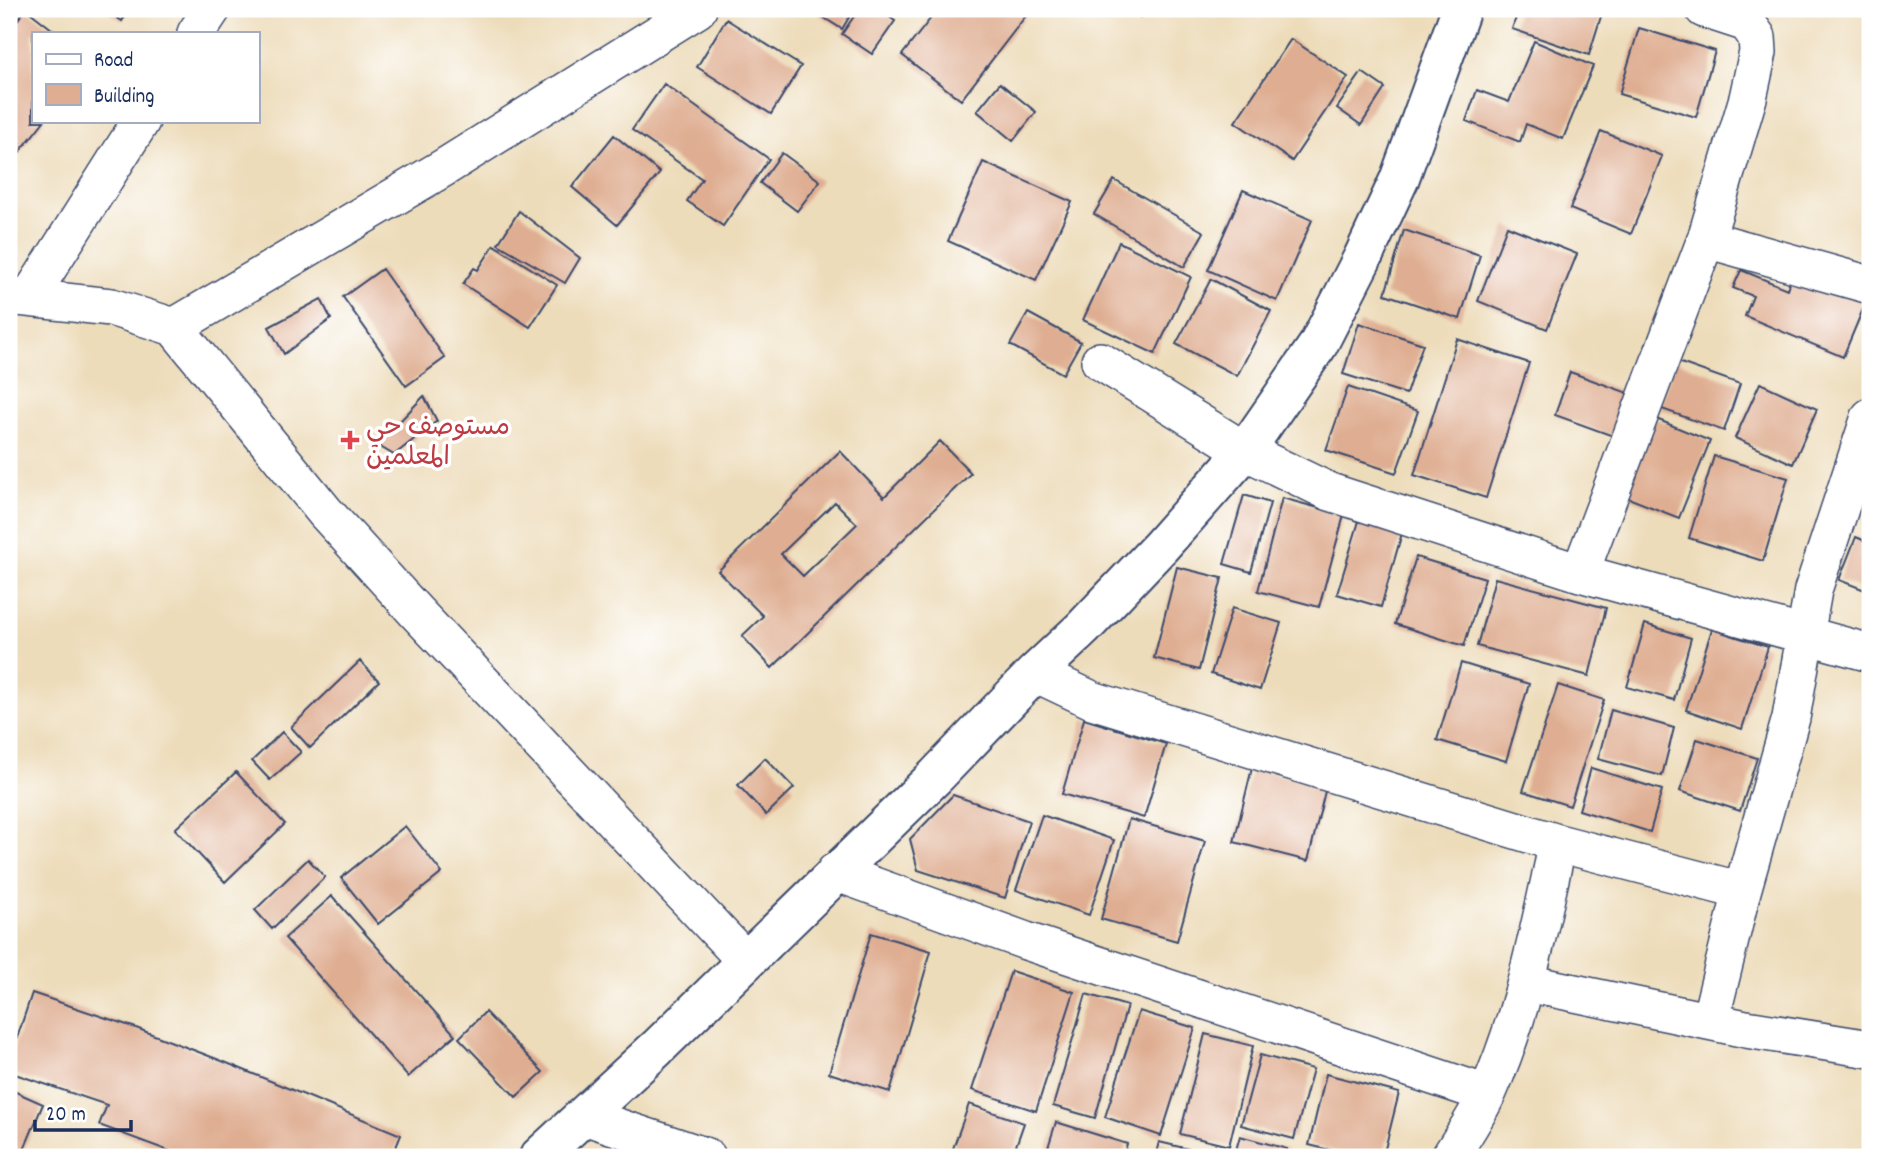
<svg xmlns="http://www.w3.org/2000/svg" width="1879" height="1166" viewBox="0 0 1879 1166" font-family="Dekko,'Playpen Sans Arabic',sans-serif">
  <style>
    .building { fill: #dfae92; fill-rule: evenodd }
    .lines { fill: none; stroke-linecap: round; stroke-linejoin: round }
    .minor-casing { stroke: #3a496c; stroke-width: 40 }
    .tertiary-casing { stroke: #3a496c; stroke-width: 42 }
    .minor { stroke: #fff; stroke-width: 37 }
    .tertiary { stroke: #fff; stroke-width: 38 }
    .health-dot { fill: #e0444e; stroke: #fff; stroke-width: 2.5 }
    .labels { text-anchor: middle; stroke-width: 7; stroke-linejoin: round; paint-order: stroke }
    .health-label { font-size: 26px; fill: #be3a42; stroke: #fff; text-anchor: start }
  </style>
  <rect width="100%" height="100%" fill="#fff"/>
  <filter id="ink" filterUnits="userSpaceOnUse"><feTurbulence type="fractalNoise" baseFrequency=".0143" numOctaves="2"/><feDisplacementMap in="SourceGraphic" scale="14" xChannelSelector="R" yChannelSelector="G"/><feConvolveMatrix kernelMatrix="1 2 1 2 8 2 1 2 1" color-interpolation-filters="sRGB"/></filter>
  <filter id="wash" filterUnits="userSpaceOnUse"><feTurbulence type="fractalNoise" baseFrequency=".00686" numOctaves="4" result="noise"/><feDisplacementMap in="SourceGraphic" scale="28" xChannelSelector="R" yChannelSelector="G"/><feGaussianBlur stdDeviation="1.57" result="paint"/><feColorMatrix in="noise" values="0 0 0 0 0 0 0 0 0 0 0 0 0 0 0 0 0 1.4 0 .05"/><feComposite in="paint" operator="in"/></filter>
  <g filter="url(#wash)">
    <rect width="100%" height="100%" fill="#eddcba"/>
    <g id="blocks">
      <path class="building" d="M26 9 57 33H33V121H44L14 159 9 155V31Z
        M104 9H130L122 21Z
        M810 9H854L842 29Z
        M859 9H878L895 21 872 54 842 34Z
        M938 9H1022L1028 13 961 100 902 55Z
        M1130 9H1146L1140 17Z
        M1519 9H1599L1603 10 1589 55 1512 29Z
        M726 19 801 66 771 114 697 67Z
        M1639 28 1715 51 1696 117 1619 94Z
        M1291 39 1348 77 1292 161 1235 122Z
        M1534 41 1593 66 1563 139 1526 124 1520 142 1466 121 1477 90 1509 102Z
        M1362 72 1385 88 1361 125 1337 108Z
        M1000 83 1036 112 1013 141 977 111Z
        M664 84 769 159 723 226 687 201 702 179 632 130Z
        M1601 131 1662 156 1631 234 1570 209Z
        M614 135 660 173 617 225 572 187Z
        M782 153 820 181 797 211 760 183Z
        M983 162 1072 202 1036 280 948 241Z
        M1114 180 1204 232 1184 267 1094 214Z
        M1243 190 1312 220 1277 301 1208 270Z
        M519 211 580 258 565 283 498 244Z
        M1507 226 1577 254 1547 329 1478 301Z
        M1404 230 1480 255 1460 319 1385 294Z
        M1119 242 1191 277 1155 354 1083 320Z
        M494 245 557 285 530 327 463 284 474 268 478 270Z
        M382 269 445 358 406 386 343 297Z
        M1741 270 1787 289 1793 272 1866 302 1843 357 1745 316 1753 296 1733 288Z
        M1211 279 1271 311 1237 376 1176 344Z
        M321 299 331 319 284 354 269 327Z
        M1028 313 1081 342 1063 374 1010 345Z
        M1359 323 1423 344 1406 394 1343 374Z
        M1457 339 1529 363 1486 498 1414 475Z
        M1675 361 1740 384 1724 431 1659 408Z
        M1570 372 1628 393 1613 436 1555 415Z
        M1760 383 1817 409 1793 464 1735 438Z
        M1348 387 1418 411 1396 473 1326 450Z
        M424 396 437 421 394 455 377 445Z
        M1649 416 1710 441 1679 518 1618 494Z
        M940 441 971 473 772 668 742 636 763 616 718 571 840 451 884 497ZM835 502 857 524 803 576 781 554Z
        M1714 456 1788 478 1763 561 1689 538Z
        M1244 495 1270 503 1251 572 1224 564Z
        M1282 498 1344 515 1319 607 1258 591Z
        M1870 504V527L1863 524Z
        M1359 521 1402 533 1381 607 1337 594Z
        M1856 537 1870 543V592L1839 580Z
        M1416 557 1485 578 1464 646 1395 624Z
        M1177 567 1222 578 1199 670 1154 658Z
        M1495 578 1606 608 1589 676 1477 646Z
        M1232 608 1281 623 1260 690 1211 674Z
        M1645 624 1691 638 1674 700 1627 687Z
        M1712 629 1768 647 1742 729 1686 710Z
        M360 661 379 681 310 748 291 727Z
        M1461 663 1529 684 1506 761 1437 740Z
        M1558 685 1604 700 1570 806 1523 791Z
        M1611 710 1674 728 1662 776 1598 759Z
        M1084 719 1166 744 1144 818 1062 794Z
        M282 732 301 752 270 780 252 761Z
        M1697 739 1757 758 1740 811 1680 791Z
        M765 758 794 788 766 815 738 785Z
        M1252 768 1326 787 1308 861 1234 842Z
        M1591 768 1662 790 1650 832 1579 810Z
        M236 772 285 824 225 882 175 829Z
        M953 795 1029 821 1005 898 918 870 910 839Z
        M1042 815 1114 840 1089 915 1016 890Z
        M1129 819 1205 841 1177 941 1101 919Z
        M405 826 442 873 378 924 341 878Z
        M308 859 325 877 272 929 255 910Z
        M332 896 455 1035 408 1077 285 938Z
        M871 933 931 951 890 1092 829 1073Z
        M1011 971 1074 992 1036 1111 972 1090Z
        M32 993 136 1028 222 1061 401 1135 392 1157H201L187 1152 185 1157 99 1125 107 1105 9 1072V1062Z
        M1086 994 1127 1006 1095 1118 1053 1106Z
        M1139 1011 1195 1028 1161 1136 1105 1117Z
        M485 1012 543 1072 516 1097 459 1038Z
        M1205 1034 1253 1046 1229 1146 1180 1134Z
        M1260 1055 1313 1069 1294 1139 1241 1125Z
        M1326 1074 1399 1093 1383 1157H1358L1309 1145Z
        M9 1089 43 1104 21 1157H9Z
        M969 1104 1024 1123 1012 1157H950Z
        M1056 1122 1127 1144 1123 1157H1045Z
        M1240 1136 1287 1149 1285 1157H1234Z
        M1159 1142 1218 1156V1157H1155Z"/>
    </g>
  </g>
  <g filter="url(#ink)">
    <use href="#blocks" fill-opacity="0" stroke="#3a496c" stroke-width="2"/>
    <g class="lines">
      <g class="minor-casing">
        <path id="minor" d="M196 33 212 9
          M1706 239 1870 285
          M9 296 111 307 174 327 445 167 698 9
          M29 298 141 121
          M174 327 325 512 416 612 746 961
          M1100 361 1245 451 1330 492 1580 573 1870 653
          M1580 573 1706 239 1748 98 1758 52 1757 37 1747 23 1704 9
          M1035 673 1092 700 1558 843 1742 891
          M835 872 1026 941 1487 1094
          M1527 983 1746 1029 1870 1049
          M1710 1021 1742 891 1791 718 1813 590 1870 417
          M584 1116 707 1157
          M1450 1157C1463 1136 1478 1114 1488 1092 1524 1012 1539 927 1558 843"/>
      </g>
      <g class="tertiary-casing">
        <path id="tertiary" d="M539 1157 657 1048 936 776 1035 673 1083 628 1161 546 1245 451 1318 345 1363 257 1399 180 1461 9"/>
      </g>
      <use href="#minor" class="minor"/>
      <use href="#tertiary" class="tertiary"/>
    </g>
  </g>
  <path class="health-dot" d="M346.5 429.5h7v7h7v7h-7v7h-7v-7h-7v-7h7z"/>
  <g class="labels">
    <g class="health-label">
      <text x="366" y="434">مستوصف حي<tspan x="366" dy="30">المعلمين</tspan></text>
    </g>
  </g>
  <rect width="1879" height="1166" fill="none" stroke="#fff" stroke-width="35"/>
  <rect x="32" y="32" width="228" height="91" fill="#ffffff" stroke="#a4acbf" stroke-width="2"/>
  <rect x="46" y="54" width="35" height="10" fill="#ffffff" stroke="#a4acbf" stroke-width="2"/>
  <text x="94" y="66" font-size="21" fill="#1b2f5e">Road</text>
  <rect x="46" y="84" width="35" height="21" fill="#dfae92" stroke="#a4acbf" stroke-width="2"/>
  <text x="94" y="102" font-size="21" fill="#1b2f5e">Building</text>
  <path d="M35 1120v10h96v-10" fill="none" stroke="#1b2f5e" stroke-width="3.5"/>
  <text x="46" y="1120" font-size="21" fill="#1b2f5e" stroke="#ffffff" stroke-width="5" paint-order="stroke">20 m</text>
</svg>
